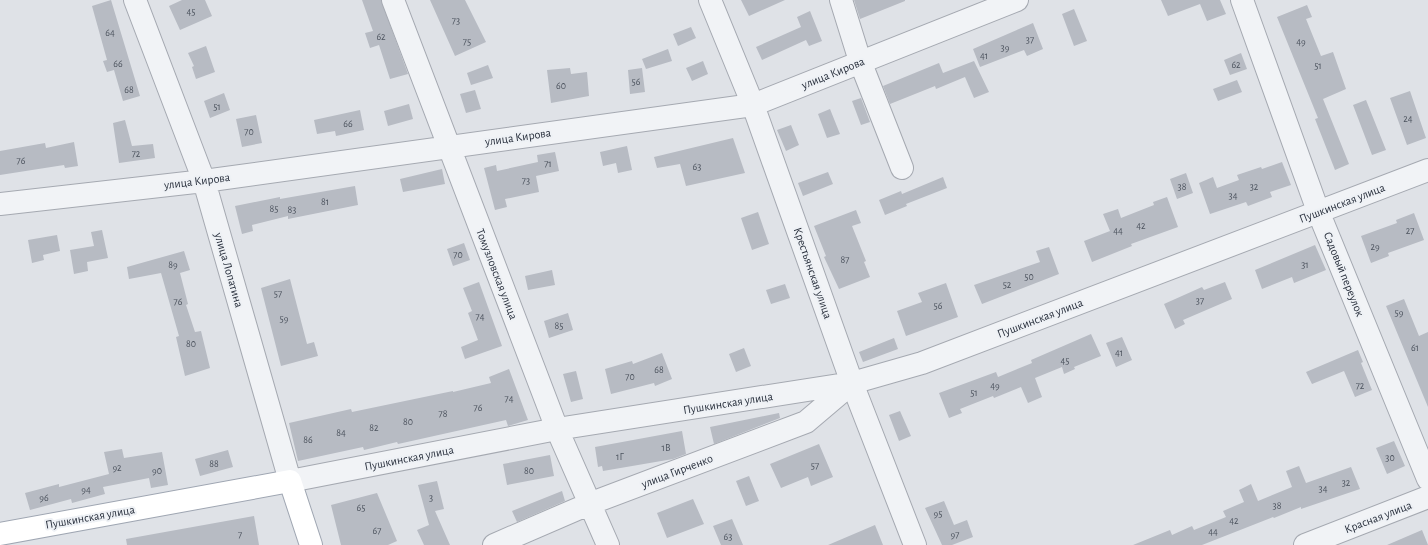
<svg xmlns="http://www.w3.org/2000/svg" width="1428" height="545" viewBox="0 0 1428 545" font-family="'Alegreya Sans',sans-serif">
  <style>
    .building { fill: #b7bbc3 }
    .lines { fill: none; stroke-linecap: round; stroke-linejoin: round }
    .minor-casing { stroke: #a5a9b1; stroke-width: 24 }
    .major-casing { stroke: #9fa6b2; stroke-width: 24 }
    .minor { stroke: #f1f3f6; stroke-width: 22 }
    .major { stroke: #fff; stroke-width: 22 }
    .labels { text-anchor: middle; stroke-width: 4; stroke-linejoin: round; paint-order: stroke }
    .number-label { font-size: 10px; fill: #4c535e }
    .street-label { font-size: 12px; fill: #29303d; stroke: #eef1f5 }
  </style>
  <rect width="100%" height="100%" fill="#dfe2e7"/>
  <path class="building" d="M111 0 140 96 123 101 114 70 107 72 103 61 107 60 92 6Z
    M182 0H205L212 16 180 30 169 6Z
    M362 0H381L408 74 390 79 379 45 370 48 365 33 373 31Z
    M430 0H465L486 42 455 56Z
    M741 0H785L749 16Z
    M854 0H905V1L860 19Z
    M1161 0H1220L1226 14 1207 21 1200 4 1168 16Z
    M1307 5 1312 17 1306 19 1321 56 1333 52 1346 89 1323 99 1349 164 1335 170 1315 119 1318 118 1277 17Z
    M1074 9 1087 41 1074 46 1062 14Z
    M810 11 822 41 809 46 806 40 762 60 756 47 801 27 797 17Z
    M1033 23 1043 49 1027 56 1024 50 980 67 973 49Z
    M691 27 696 38 678 46 673 34Z
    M206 46 215 72 196 79 192 67 194 66 188 53Z
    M668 49 672 61 646 69 642 59Z
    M1241 53 1247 69 1230 75 1224 60Z
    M703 61 708 74 692 81 686 68Z
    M974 61 989 92 974 98 965 77 936 89 935 86 890 104 883 86 939 63 943 73Z
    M488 65 493 78 471 85 467 73Z
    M570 68 571 74 587 72 589 96 551 103 547 70Z
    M642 68 645 92 630 94 628 70Z
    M1237 80 1242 92 1218 101 1213 89Z
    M475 90 481 109 466 113 460 94Z
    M1410 91 1426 138 1407 145 1390 98Z
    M224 93 230 110 210 118 204 101Z
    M861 98 870 122 861 125 852 101Z
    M1366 100 1386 150 1372 155 1353 105Z
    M409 104 413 119 388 126 384 111Z
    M830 109 840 134 827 138 818 114Z
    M360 110 364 130 336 136 335 131 317 134 314 120Z
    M256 115 262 143 242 147 236 119Z
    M125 120 132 146 153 144 155 158 119 163 113 123Z
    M791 125 799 145 786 151 777 130Z
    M733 138 745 173 686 186 680 164 657 168 654 157Z
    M74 142 78 166 65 168 64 165 0 175V151L45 143 46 148Z
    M627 146 632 170 618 173 616 163 603 166 600 152Z
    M555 152 559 171 536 176 539 192 505 199 507 207 495 210 484 168 496 165 497 171 538 162 537 155Z
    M1282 162 1291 185 1270 192 1272 197 1248 206 1246 202 1210 214 1199 183 1213 177 1217 188 1239 180 1237 175 1261 167 1262 169Z
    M442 169 445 184 403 192 400 179Z
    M828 172 833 184 803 196 798 183Z
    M1186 173 1193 193 1177 199 1170 179Z
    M943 177 947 188 906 204 907 206 885 215 879 200 901 191 902 194Z
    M355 186 358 205 288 219V216L252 225 253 231 242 234 235 206 280 197V199Z
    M1167 197 1178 227 1131 244 1132 246 1092 262 1084 241 1110 231 1103 214 1118 209 1121 218 1154 205 1153 202Z
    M856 210 861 223 852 226 866 261 864 262 870 277 839 289 824 257 826 256 814 226Z
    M758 212 769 244 752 250 741 218Z
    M1414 213 1424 240 1388 253 1389 256 1371 263 1361 236 1397 223 1396 220Z
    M102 230 108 258 87 262 88 271 74 274 70 250 94 246 91 232Z
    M57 235 60 251 43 255 44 260 32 263 28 240Z
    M464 243 470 260 453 266 447 249Z
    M1315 245 1326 270 1294 283 1292 277 1262 289 1255 270Z
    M1049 247 1059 274 982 304 974 285 1040 262 1036 251Z
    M184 251 190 270 180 273 188 304 186 305 195 332 201 331 210 368 185 376 176 337 179 336 161 273 129 279 127 267Z
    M552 270 555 285 528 290 525 276Z
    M290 279 307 344 314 342 318 356 281 366 261 288Z
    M479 282 502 346 465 359 461 347 478 340 468 313 472 311 463 288Z
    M1225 282 1232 299 1183 320 1185 324 1175 329 1164 304 1202 287 1204 290Z
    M946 283 958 317 906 336 897 311 922 302 918 293Z
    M785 284 790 298 771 304 766 290Z
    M1404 299 1419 336 1428 332V407L1386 306Z
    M568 313 573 330 549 338 544 321Z
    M1091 334 1101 356 1074 367 1075 369 1064 374 1062 367 1035 378 1042 397 1028 403 1021 387 994 398 993 396 960 409 962 413 949 418 939 393 996 372 998 377 1032 363 1031 360Z
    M1122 337 1132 360 1116 367 1106 343Z
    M894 338 898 349 863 362 859 352Z
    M744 348 751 366 736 372 729 354Z
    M1358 350 1363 362 1361 363 1372 390 1355 397 1344 371 1312 384 1306 372Z
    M662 353 672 379 655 386 654 383 611 394 605 369 632 361 633 364Z
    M509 369 528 420 508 426 506 420 398 444 397 442 364 450 363 447 298 461 289 423 351 409 352 412 453 391V392L491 383 489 377Z
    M576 371 583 399 571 402 563 374Z
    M900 411 911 436 899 441 889 415Z
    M779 413 780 418 714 444 710 427Z
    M682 431 686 454 673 459 603 471 602 466 598 467 595 447Z
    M1394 441 1405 466 1387 474 1376 448Z
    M819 444 833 477 811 486 808 477 781 488 770 464Z
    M122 449 124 458 162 452 168 485 151 488 149 478 103 487 105 494 72 503 71 499 30 510 25 493 59 484V487L109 474 104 452Z
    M228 450 233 467 200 476 195 459Z
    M550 455 554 476 507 485 503 464Z
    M1299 466 1306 483 1351 467 1360 489 1301 509V507L1274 518 1273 517 1202 545H1133L1170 530 1172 535 1192 526 1194 530 1226 517 1223 511 1244 502 1239 490 1251 484 1258 501 1292 487 1286 471Z
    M749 476 759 501 746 506 736 481Z
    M437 481 444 509 435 511 450 545H424L417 530 429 525 418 485Z
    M562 491 565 501 517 522 512 511Z
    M377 493 397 541 388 545H341L331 505Z
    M693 499 704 524 667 538 657 513Z
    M944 501 954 525 967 520 973 537 952 545H942L925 508Z
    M254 516 259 545H127L126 539Z
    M732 519 743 545H721L713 526Z
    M875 525 883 545H828Z
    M1422 530 1428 545H1387Z"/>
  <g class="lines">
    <g class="minor-casing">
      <path id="minor" d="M135 0 204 181 290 481 557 429 852 383 922 363 1428 170
        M393 0 557 429 608 545
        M710 0 753 105 852 383 915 545
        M841 0 860 61 902 168
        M1242 0 1318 211 1428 479
        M0 204 204 181 753 105 1017 0
        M494 545 589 504 806 422 852 383
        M1305 545 1428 497"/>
    </g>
    <g class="major-casing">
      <path id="major" d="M0 534 290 481 311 545"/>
    </g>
    <use href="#minor" class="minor"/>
    <use href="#major" class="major"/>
  </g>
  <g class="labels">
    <g class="number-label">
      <text x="191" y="15">45</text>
      <text x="456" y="24">73</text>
      <text x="110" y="36">64</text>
      <text x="381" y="40">62</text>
      <text x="1030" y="43">37</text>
      <text x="467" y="45">75</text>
      <text x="1301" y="45">49</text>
      <text x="1005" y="51">39</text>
      <text x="984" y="59">41</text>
      <text x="118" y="67">66</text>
      <text x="1236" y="68">62</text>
      <text x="1318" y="69">51</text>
      <text x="636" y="85">56</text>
      <text x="561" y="89">60</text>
      <text x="129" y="93">68</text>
      <text x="217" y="110">51</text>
      <text x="1408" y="122">24</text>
      <text x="348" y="127">66</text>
      <text x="249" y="135">70</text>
      <text x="136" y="157">72</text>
      <text x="21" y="164">76</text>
      <text x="548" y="167">71</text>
      <text x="697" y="170">63</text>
      <text x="526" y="184">73</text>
      <text x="1182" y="190">38</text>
      <text x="1254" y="190">32</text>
      <text x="1233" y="199">34</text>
      <text x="325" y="205">81</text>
      <text x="274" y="212">85</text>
      <text x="292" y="213">83</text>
      <text x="1141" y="229">42</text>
      <text x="1118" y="234">44</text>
      <text x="1410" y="234">27</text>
      <text x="1375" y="250">29</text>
      <text x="458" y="258">70</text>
      <text x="845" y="263">87</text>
      <text x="173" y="268">89</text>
      <text x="1305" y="268">31</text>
      <text x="1029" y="280">50</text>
      <text x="1007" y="288">52</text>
      <text x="278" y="297">57</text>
      <text x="1200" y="304">37</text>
      <text x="178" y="305">76</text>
      <text x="938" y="309">56</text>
      <text x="1399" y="316">59</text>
      <text x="480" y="320">74</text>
      <text x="284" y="322">59</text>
      <text x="559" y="329">85</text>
      <text x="191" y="347">80</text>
      <text x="1415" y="351">61</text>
      <text x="1119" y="356">41</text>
      <text x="1065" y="364">45</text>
      <text x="659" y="373">68</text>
      <text x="630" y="380">70</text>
      <text x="995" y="389">49</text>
      <text x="1360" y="389">72</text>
      <text x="974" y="396">51</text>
      <text x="509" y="402">74</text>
      <text x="478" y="411">76</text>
      <text x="443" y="417">78</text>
      <text x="408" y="425">80</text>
      <text x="374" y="431">82</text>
      <text x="341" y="436">84</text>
      <text x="308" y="443">86</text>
      <text x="666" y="451">1В</text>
      <text x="620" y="460">1Г</text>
      <text x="1390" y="461">30</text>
      <text x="214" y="467">88</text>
      <text x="815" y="469">57</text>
      <text x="117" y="471">92</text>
      <text x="157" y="474">90</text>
      <text x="529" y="474">80</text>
      <text x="1346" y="486">32</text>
      <text x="1323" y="492">34</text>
      <text x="86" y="493">94</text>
      <text x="44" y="501">96</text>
      <text x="431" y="501">3</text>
      <text x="1277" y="509">38</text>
      <text x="361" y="511">65</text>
      <text x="938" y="517">95</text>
      <text x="1234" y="524">42</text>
      <text x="377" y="534">67</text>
      <text x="1213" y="535">44</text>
      <text x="240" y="538">7</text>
      <text x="955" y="538">97</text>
      <text x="728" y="540">63</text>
    </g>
    <g class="street-label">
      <text transform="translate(833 73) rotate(-22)" y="4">улица Кирова</text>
      <text transform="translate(518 137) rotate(-8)" y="4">улица Кирова</text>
      <text transform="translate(197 181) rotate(-7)" y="4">улица Кирова</text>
      <text transform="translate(1342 203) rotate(-21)" y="4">Пушкинская улица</text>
      <text transform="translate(229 270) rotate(74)" y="4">улица Лопатина</text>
      <text transform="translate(813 273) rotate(71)" y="4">Крестьянская улица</text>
      <text transform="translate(497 274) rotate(69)" y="4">Томузловская улица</text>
      <text transform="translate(1344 274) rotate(68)" y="4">Садовый переулок</text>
      <text transform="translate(1040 318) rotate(-21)" y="4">Пушкинская улица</text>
      <text transform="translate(728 403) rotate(-9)" y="4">Пушкинская улица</text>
      <text transform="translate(409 458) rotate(-11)" y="4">Пушкинская улица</text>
      <text transform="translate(677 471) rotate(-21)" y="4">улица Гирченко</text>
      <text transform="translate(90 517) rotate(-10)" y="4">Пушкинская улица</text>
      <text transform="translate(1378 517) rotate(-21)" y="4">Красная улица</text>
    </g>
  </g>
</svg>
